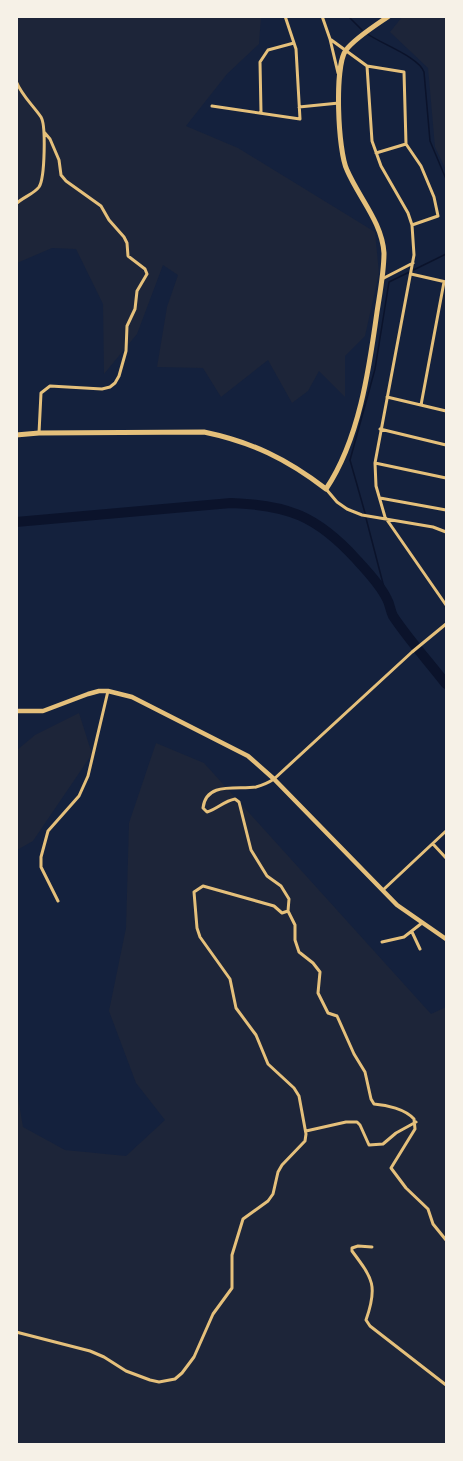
<svg xmlns="http://www.w3.org/2000/svg" width="463" height="1461" viewBox="0 0 463 1461" font-family="'Golos Text',sans-serif">
  <style>
    .green { fill: #1d2539 }
    .lines { fill: none; stroke-linecap: round; stroke-linejoin: round }
    .stream { stroke: #0b132b; stroke-width: 1.5 }
    .river { stroke: #0b132b; stroke-width: 10 }
    .minor { stroke: #e5c07b; stroke-width: 3 }
    .secondary { stroke: #e5c07b; stroke-width: 4.5 }
    .primary { stroke: #e5c07b; stroke-width: 5 }
  </style>
  <rect width="100%" height="100%" fill="#14213d"/>
  <path class="green" d="M16 17H261L259 44 227 74 186 126 238 148 375 232 379 273 365 336 345 356V397L319 371 308 391 292 403 268 360 221 397 203 368 157 367 167 307 178 275 163 265 137 334 104 374 103 304 76 249 52 248 17 263Z
    M402 17H446V170L435 147 428 68 390 32Z
    M79 713 92 754 33 841 17 850V750L35 735Z
    M156 743 204 763 431 1014 446 1007V1444H17L16 1086 23 1127 65 1150 126 1156 165 1120 136 1083 109 1011 126 928 129 823Z"/>
  <g class="lines">
    <path class="stream" d="M348 16 362 30
      M366 33C381 44 419 57 424 72L430 141 446 179
      M365 513 350 460 375 369 389 282 446 254
      M366 518 387 599"/>
    <path class="river" d="M16 522 231 503C288 505 317 516 356 559 366 570 380 584 387 599 390 604 390 610 393 616 409 640 429 662 446 684"/>
    <path class="minor" d="M322 16 330 39 367 66 404 72 406 144 421 166 434 197 438 216 412 225
      M330 39 338 73
      M367 66 372 141 381 166 408 213 412 225 414 255 375 463 376 486 385 517 446 605
      M16 81C22 96 32 104 41 117 46 125 45 178 39 187 34 194 23 197 16 204
      M212 106 300 119 296 49 285 16
      M299 107 339 103
      M261 112 260 62 268 50 294 43
      M376 153 406 144
      M411 274 446 282
      M382 279 413 263
      M387 397 446 411
      M421 405 444 282
      M380 429 446 445
      M39 433 41 393 50 386 102 389 110 387 115 383 119 376 126 351 127 326 135 309 137 291 147 274 145 269 128 256 127 243 124 237 109 220 101 206 66 181 61 175 59 160 50 139 44 132
      M375 463 446 478
      M326 489 337 502 347 509 362 515 433 527 446 532
      M380 498 446 510
      M446 624 412 652 274 779C268 783 263 785 256 787 238 790 206 781 203 808L207 812C217 809 224 801 235 799L239 802 251 850 267 876 281 886 289 899 288 911 295 925V940L299 952 313 963 320 972 318 993 328 1013 337 1016 354 1054 365 1072 371 1099 374 1104C387 1105 405 1109 414 1119L415 1129 391 1168 406 1188 428 1209 433 1224 446 1240
      M433 844 446 858
      M383 890 446 831
      M58 901 41 867V857L48 831 79 796 88 776 108 691
      M412 932 420 949
      M382 942 404 937 422 923
      M306 1131 346 1122H357L360 1125 369 1145 383 1144 396 1133 416 1122
      M372 1247 358 1246 352 1248V1251C373 1279 378 1286 366 1320L370 1326 446 1385
      M16 1332 90 1351 104 1357 126 1371 150 1380 159 1382 175 1379 182 1373 194 1357 213 1314 232 1288V1255L243 1219 268 1201 273 1194 278 1172 282 1165 305 1141 306 1134 299 1096 294 1088 268 1064 256 1035 236 1008 230 979 200 937 197 928 194 892 203 886 274 906 282 913 288 911"/>
    <path class="secondary" d="M16 711H43L88 694 99 691H108L132 697 248 756 274 779 397 905 446 939"/>
    <path class="primary" d="M16 435 39 433 204 432C252 442 287 459 326 489 359 440 369 370 377 312 380 292 384 272 384 253 382 222 359 198 347 170 338 152 334 66 346 50 355 38 376 25 389 16"/>
  </g>
  <rect width="463" height="1461" fill="none" stroke="#f6f1e7" stroke-width="36"/>
</svg>
